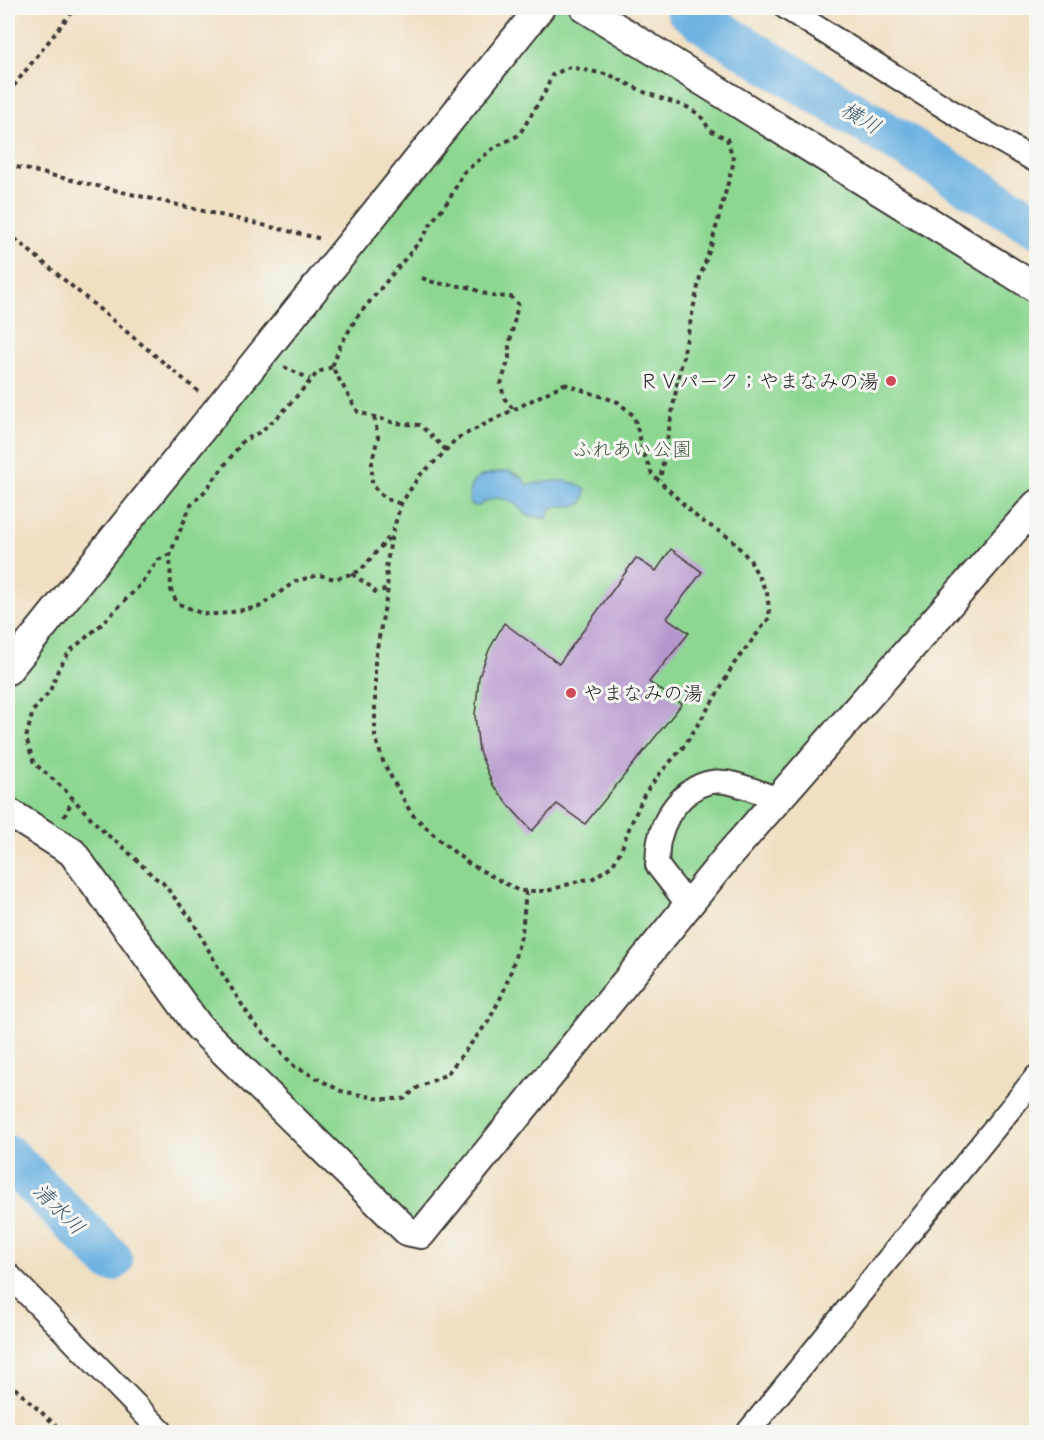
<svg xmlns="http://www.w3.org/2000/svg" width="1044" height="1440" viewBox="0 0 1044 1440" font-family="Sriracha,'Klee One',sans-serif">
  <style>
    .green { fill: #8dd792; stroke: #547a57; stroke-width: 1.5 }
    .water { fill: #6ab1e1; stroke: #43667e; stroke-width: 1.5 }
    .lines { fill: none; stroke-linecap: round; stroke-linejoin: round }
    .river { stroke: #6ab1e1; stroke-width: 44 }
    .building { fill: #b697cd }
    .minor-casing { stroke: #3c3935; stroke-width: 26 }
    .tertiary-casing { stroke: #3c3935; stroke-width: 32 }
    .path { stroke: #3c3935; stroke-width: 4; stroke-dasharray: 4.5 4.5; stroke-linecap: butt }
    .minor { stroke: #fff; stroke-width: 22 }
    .tertiary { stroke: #fff; stroke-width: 28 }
    .poi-dot { fill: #d1495b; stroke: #f6f6f2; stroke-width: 2 }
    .labels { text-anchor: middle; stroke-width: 6; stroke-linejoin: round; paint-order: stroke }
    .poi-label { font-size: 20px; fill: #1c1c1c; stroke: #f6f6f2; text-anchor: end }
    .park-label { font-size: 20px; fill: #445d45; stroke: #f6f6f2 }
    .water-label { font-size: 21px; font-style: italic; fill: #3b586b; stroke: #f6f6f2 }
  </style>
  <rect width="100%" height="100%" fill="#f6f6f2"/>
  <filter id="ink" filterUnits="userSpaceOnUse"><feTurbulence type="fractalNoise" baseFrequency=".0167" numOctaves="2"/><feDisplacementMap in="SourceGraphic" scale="12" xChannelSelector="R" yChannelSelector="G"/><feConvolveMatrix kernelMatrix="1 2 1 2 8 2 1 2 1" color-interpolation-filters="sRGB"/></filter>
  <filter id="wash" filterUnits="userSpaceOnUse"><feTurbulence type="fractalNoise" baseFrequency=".008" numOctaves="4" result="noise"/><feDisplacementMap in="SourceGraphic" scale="24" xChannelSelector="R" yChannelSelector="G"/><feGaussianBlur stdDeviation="1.35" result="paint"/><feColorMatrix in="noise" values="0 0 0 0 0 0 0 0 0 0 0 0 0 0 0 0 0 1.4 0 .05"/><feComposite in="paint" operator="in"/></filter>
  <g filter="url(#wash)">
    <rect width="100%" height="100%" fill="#f0e0c2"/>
    <path class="green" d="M540 8H585L1036 288V510L421 1234 183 1005 72 852 8 803V670Z"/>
    <path class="water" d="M509 471 521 477 528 485C549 482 568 475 586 490L583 503C572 509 562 503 551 508L547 519C541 517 532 517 527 515 522 512 520 508 516 505 504 496 490 496 479 506L470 505C464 475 485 474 509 471Z"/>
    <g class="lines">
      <path class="river" d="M687 8 716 30 1036 225
        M8 1157 111 1260"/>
    </g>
    <g id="blocks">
      <path class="building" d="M671 549 702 572 667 618 689 633 649 682 682 704 585 824 557 804 532 831 512 809 493 785 479 751 475 715 479 677 489 650 504 623 559 664 636 558 656 571Z"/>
    </g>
  </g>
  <g filter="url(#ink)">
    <use href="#blocks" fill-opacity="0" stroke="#3c3935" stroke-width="1.5"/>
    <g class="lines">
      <g class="minor-casing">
        <path id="minor" d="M786 8 973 125 1036 161
          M688 905 657 865C658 856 657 846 660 837 667 809 693 777 725 782 741 784 763 794 779 799
          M8 1274 162 1432
          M748 1432 1036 1077"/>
      </g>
      <g class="tertiary-casing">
        <path id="tertiary" d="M585 8 1036 288
          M8 670 540 8
          M8 812 72 852 199 1027 407 1231 421 1234 728 856 1036 505"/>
      </g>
      <path class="path" d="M8 93 75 8
        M8 165 322 239
        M8 233 199 392
        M422 278 436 283 468 287 491 296 511 297 518 304 509 346V358L501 384 504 398 514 410
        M284 367 310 379
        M332 367 318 372 280 415 260 432 243 441 206 490 191 505 170 554 171 590 177 603 203 614H221L259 607 296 581 319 575 335 579 360 571 391 535
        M564 384 618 402 634 416 645 457 652 474 699 519 730 538 750 560 767 593 770 617 733 665 717 694 685 745 657 777 644 795 628 831 622 848 613 865 592 879 582 880 547 891H519L468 863 438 839 411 813 384 764 375 737V659L388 589 386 568 392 534 401 504 419 476 439 458 456 439Z
        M374 417 378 437 372 461V485L386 499 401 504
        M446 450 420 425 395 423 358 412 332 367 340 346 357 317 424 236 433 220 449 200 463 173 495 147 519 135 545 92 552 75 570 67 610 75 646 93 687 107 700 115 710 130 727 139 734 161 711 246 700 277 677 385 660 480
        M170 554 158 560 140 585 102 624 70 651 58 670 50 691 33 711 26 738 34 763 62 787 105 833 123 847 154 877 163 883 192 920 218 967 253 1022 294 1066 341 1091 381 1099H404L417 1088 447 1074 488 1022 503 993 511 971 522 933 526 891
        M352 574 371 587 375 592 388 589
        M64 817 73 799
        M8 1382 63 1432"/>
      <use href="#minor" class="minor"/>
      <use href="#tertiary" class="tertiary"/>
    </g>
  </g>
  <g class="poi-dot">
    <circle cx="891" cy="381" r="6"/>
    <circle cx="571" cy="693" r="6"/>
  </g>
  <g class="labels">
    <g class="poi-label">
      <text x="879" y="388">ＲＶパーク；やまなみの湯</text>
      <text x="583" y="700" text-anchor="start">やまなみの湯</text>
    </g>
    <g class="park-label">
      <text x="632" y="456">ふれあい公園</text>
    </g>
    <g class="water-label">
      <text transform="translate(861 118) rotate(31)" y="7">横川</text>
      <text transform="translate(59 1209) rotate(45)" y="7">清水川</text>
    </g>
  </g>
  <rect width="1044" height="1440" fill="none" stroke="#f6f6f2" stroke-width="30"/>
</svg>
